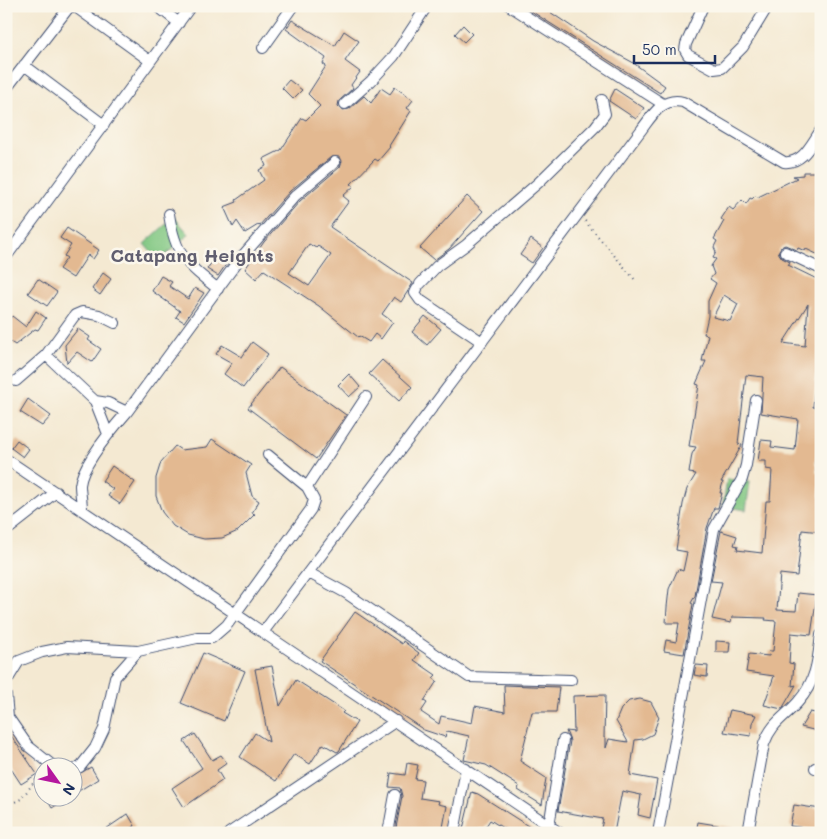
<svg xmlns="http://www.w3.org/2000/svg" width="827" height="839" viewBox="0 0 827 839" font-family="Mali,sans-serif">
  <style>
    .green { fill: #81c782; stroke: #4e7b70 }
    .building { fill: #e3b991; fill-rule: evenodd }
    .lines { fill: none; stroke-linecap: round; stroke-linejoin: round }
    .minor-casing { stroke: #3c4b6f; stroke-width: 12 }
    .path { stroke: #3c4b6f; stroke-width: 2; stroke-dasharray: 1 4; stroke-linecap: butt }
    .minor { stroke: #fff; stroke-width: 10 }
    .labels { text-anchor: middle; stroke-width: 5; stroke-linejoin: round; paint-order: stroke }
    .neighbourhood-label { font-size: 18px; font-weight: bold; fill: #615f70; stroke: #fbf7ec }
  </style>
  <rect width="100%" height="100%" fill="#fbf7ec"/>
  <filter id="ink" filterUnits="userSpaceOnUse"><feTurbulence type="fractalNoise" baseFrequency=".02" numOctaves="2"/><feDisplacementMap in="SourceGraphic" scale="10" xChannelSelector="R" yChannelSelector="G"/><feConvolveMatrix kernelMatrix="1 2 1 2 8 2 1 2 1" color-interpolation-filters="sRGB"/></filter>
  <filter id="wash" filterUnits="userSpaceOnUse"><feTurbulence type="fractalNoise" baseFrequency=".0096" numOctaves="4" result="noise"/><feDisplacementMap in="SourceGraphic" scale="20" xChannelSelector="R" yChannelSelector="G"/><feGaussianBlur stdDeviation="1.12" result="paint"/><feColorMatrix in="noise" values="0 0 0 0 0 0 0 0 0 0 0 0 0 0 0 0 0 1.4 0 .05"/><feComposite in="paint" operator="in"/></filter>
  <g filter="url(#wash)">
    <rect width="100%" height="100%" fill="#f4e9d2"/>
    <path class="green" d="M174 217 189 234 159 261 144 244Z
      M727 479 750 482 746 510 723 506Z"/>
    <g id="blocks">
      <path class="building" d="M523 6H541L593 41 632 62 665 86 660 93Z
        M292 20 335 46 344 31 359 41 345 61 360 72 351 85 353 88 339 101 338 106 342 110 349 109 364 96 371 103 381 88 390 94 395 87 413 100 407 108 411 111 389 146 390 147 378 161 375 159 351 184 354 186 343 196 349 201 330 227 413 283 401 302 394 297 382 314 393 322 381 339 375 334 369 342 359 336 358 337 319 306 264 270 256 279 245 269 264 242 300 201 340 167 342 161 340 157H331L290 191 259 226 258 225 245 233 237 221 233 227 224 207 237 202 236 200 264 180 259 170 266 166 263 159 281 150 302 118 306 120 320 106 308 94 326 66 323 64 326 58 286 29ZM309 244 316 248 318 246 331 255 309 286 289 273Z
        M463 25 472 34 464 42 455 34Z
        M289 80 302 90 293 99 282 88Z
        M615 89 644 108 636 119 609 101Z
        M803 172H821V256L806 249 805 251 798 248 797 250 785 245 781 247 778 252 782 258 790 262 788 265 821 281 818 315H821V366H817L813 407 821 408 815 464 817 465 816 472 821 473 819 497H821V532L802 530 797 576 780 574 777 610 796 611 798 593 817 595 811 635 791 633 789 663 794 664 792 686 796 685 782 709 764 705 774 676 746 672 749 654 769 656 770 651H773L776 621 765 620 766 618 732 617 731 623 712 619 722 582 711 581 721 531 737 536 734 545 738 546 737 550 762 553 766 501H770L772 470 766 469V461H758L761 440 772 441 771 447 795 450 798 419 761 413 763 377 746 375 738 444 742 445 721 482H723L720 493H722L718 508H714L707 528 695 596 691 603 693 604 684 654 664 651 666 640 676 642 679 623H666L667 607 669 589 678 569 683 571 687 552 676 550 683 504 687 489 696 474 689 473 692 454 696 447 689 446 699 385 696 384 706 361H702L708 335 704 334 708 316V301L716 283 710 279 714 274 711 266 716 259 713 258 716 252 714 247 717 241 714 239 724 221 721 219 729 207 733 210 742 200 746 204 750 198 752 199 755 196 758 197 797 178 793 176 803 175ZM724 295 738 304 730 321 713 317ZM808 304 805 346 783 343Z
        M467 196 483 211 449 249 434 260 420 248Z
        M67 228 99 250 93 259 88 255 73 278 59 269 67 258 64 256 71 245 60 238Z
        M531 239 543 248 532 263 520 255Z
        M216 256 227 263 218 276 207 269Z
        M103 273 111 279 100 295 92 289Z
        M161 276 172 282 169 286 188 299 195 288 204 293 184 322 176 317 180 311 152 291Z
        M38 279 57 292 47 306 28 293Z
        M36 311 46 318 38 330 35 329 15 345 6 339V323L12 316 26 327Z
        M425 316 441 329 427 345 412 332Z
        M78 329 90 337 88 340 101 349 92 362 77 352 67 363 65 345Z
        M252 342 268 354 243 388 224 374 232 363 216 354 222 345 242 357Z
        M382 360 412 387 399 401 369 374Z
        M280 367 346 415 316 459 248 408Z
        M349 374 360 387 349 397 338 385Z
        M28 399 51 416 42 426 20 412Z
        M212 439 251 465 246 473 252 496 259 501 252 513 255 514 238 531 222 538 204 539 188 535 173 526 162 512 156 496V478L161 462 175 446 181 450 207 447Z
        M17 440 29 449 23 457 11 448Z
        M112 466 135 482 120 504 108 496 113 489 102 481Z
        M355 612 402 644 403 641 419 653 414 660 436 675 433 678 437 681 424 701 427 703 421 712 439 724 441 716 472 723 475 706 505 712 504 685 559 687 556 712H532L520 761 546 778 542 805 518 790 519 786 486 765 464 760 469 736 447 731 445 737 424 730 320 661Z
        M716 641 730 642 729 652H716Z
        M203 653 245 671 224 721 181 703Z
        M696 665 708 666 707 677 694 675Z
        M272 666 280 706 296 680 344 711 342 713 357 722 339 751 337 752 323 744 310 764 294 754 276 781 240 757 255 733 269 742 255 669Z
        M605 695 604 738H606V748L609 739 628 742 616 721 621 709 629 701 640 699 651 702 659 717 653 734 643 739 635 740 630 775 657 780 650 818 638 815 641 795 622 791 614 833H600L603 819 558 811 570 741 566 731 574 732 573 696Z
        M730 710 756 715 752 723 751 736 724 732Z
        M810 712 821 714V732L801 727Z
        M6 728 37 774 21 784 6 761Z
        M195 734 212 760 221 755 227 763 217 770 223 780 184 807 172 788 202 768 184 741Z
        M407 763 418 765 415 779 423 780 420 798 439 801 438 804 447 806 442 833H395L402 796 400 788 389 787 391 773 405 775Z
        M91 767 98 779 72 795V778Z
        M472 792 478 794 539 833H511L490 820 484 829 480 828 479 833H462Z
        M45 796H71L52 808Z
        M794 805 821 809V830L790 826Z
        M128 814 135 826 124 833H100Z
        M698 822 735 828 734 833H696Z"/>
    </g>
  </g>
  <g filter="url(#ink)">
    <use href="#blocks" fill-opacity="0" stroke="#3c4b6f" stroke-width="1"/>
    <g class="lines">
      <g class="minor-casing">
        <path id="minor" d="M74 6 150 61
          M157 6 179 23
          M510 6 663 104
          M703 6 686 44 685 50 688 55 714 69 722 68 743 47 768 6
          M263 48 293 6
          M24 65 104 125
          M6 89 70 6
          M345 104 371 81 394 56 427 6
          M169 214C175 255 186 264 218 289
          M785 252 821 269
          M6 257 191 6
          M420 284 437 266 466 245 538 183 595 127 605 114 602 100
          M417 289 415 293 420 300 482 342
          M46 355 75 315 82 312 99 315 115 323
          M16 381 46 355 95 401 108 434
          M95 401 108 403 127 412
          M6 459 560 833
          M307 487 366 397
          M82 509C82 501 80 493 80 485 82 465 113 428 127 412L238 261 295 196 335 162
          M6 531 56 492
          M309 573 346 593 469 677 571 680
          M264 631 642 129C653 114 663 97 683 102L784 162C803 164 811 144 821 130
          M6 682 19 661 42 652 67 647 138 651
          M6 695 8 717 28 746 53 766
          M815 768 821 769
          M72 770 80 767 95 748 104 729 115 677 138 651 197 638H212L227 625 311 509 314 500 307 487 268 455
          M549 826 563 740
          M229 833 396 721
          M388 833 395 795
          M454 833 466 769
          M658 833 714 529 742 479 746 465 756 400
          M748 833 764 744C772 722 784 718 798 702 816 682 818 660 821 635"/>
      </g>
      <path class="path" d="M585 221 636 281
        M6 806 21 799 42 772"/>
      <use href="#minor" class="minor"/>
    </g>
  </g>
  <g class="labels">
    <g class="neighbourhood-label">
      <text x="192" y="262">Catapang Heights</text>
    </g>
  </g>
  <rect width="827" height="839" fill="none" stroke="#fbf7ec" stroke-width="25"/>
  <g transform="translate(58 782) rotate(123)"><circle r="24" fill="#fbf7ec" stroke="#a1a7b3"/>
  <path d="M0-4L9 19L0 12L-9 19Z" fill="#b5179e"/>
  <text y="-8" font-size="14" font-weight="bold" text-anchor="middle" fill="#1b2f5e">N</text>
  </g>
  <path d="M634 55v8h81v-8" fill="none" stroke="#1b2f5e" stroke-width="2.5"/>
  <text x="642" y="55" font-size="15" fill="#1b2f5e" stroke="#fbf7ec" stroke-width="4" paint-order="stroke">50 m</text>
</svg>
